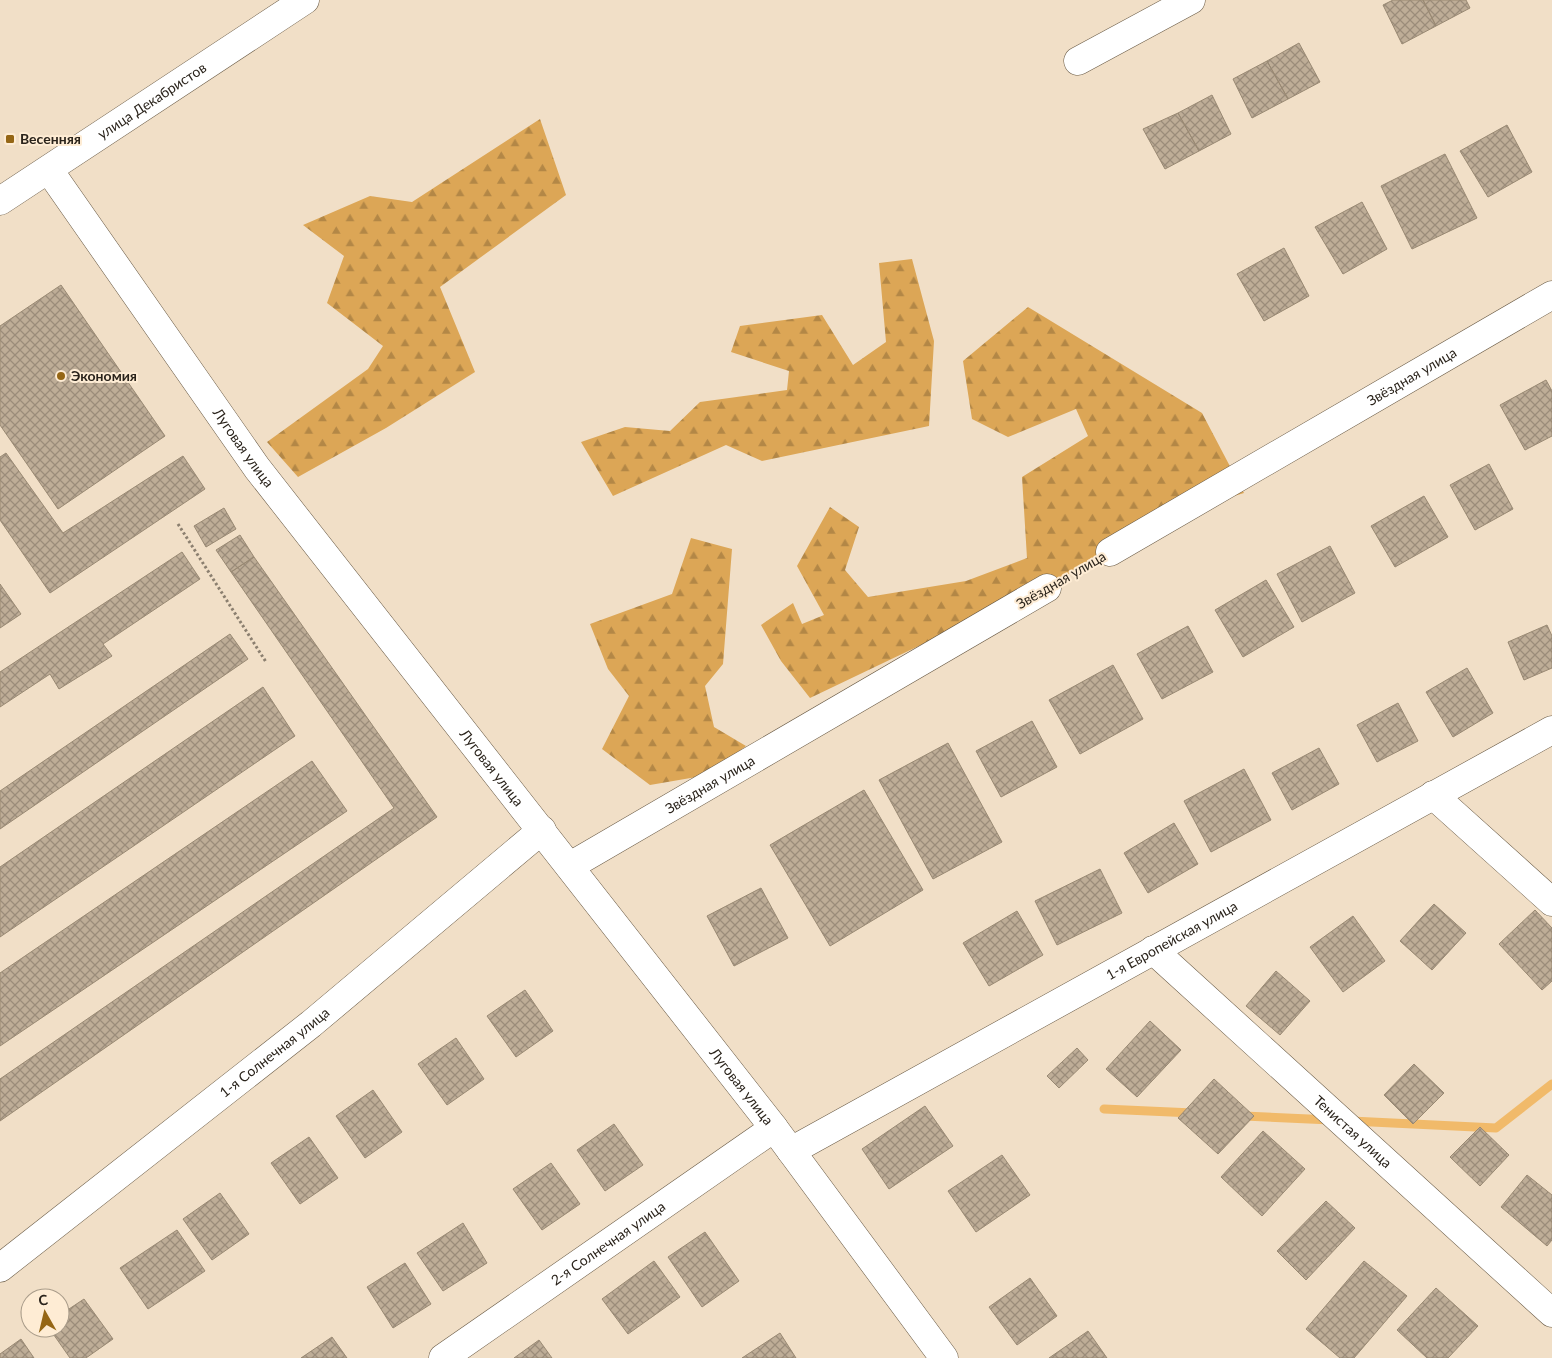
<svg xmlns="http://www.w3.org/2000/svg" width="1552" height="1358" viewBox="0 0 1552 1358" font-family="Lato,sans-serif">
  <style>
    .forest { fill: url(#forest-firs) }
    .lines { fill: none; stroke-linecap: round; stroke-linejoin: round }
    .stream { stroke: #f1ba6a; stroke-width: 9 }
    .building { fill: url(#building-cross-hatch); stroke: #998973 }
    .minor-casing { stroke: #695a45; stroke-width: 29 }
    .tertiary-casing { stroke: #695a45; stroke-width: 29 }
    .path { stroke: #8b7f6f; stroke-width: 3; stroke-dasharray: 2.5 2.5; stroke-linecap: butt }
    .minor { stroke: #fff; stroke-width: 28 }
    .tertiary { stroke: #fff; stroke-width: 28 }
    .poi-dot { fill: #956615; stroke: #feecd4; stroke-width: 2 }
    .labels { text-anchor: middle; stroke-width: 4; stroke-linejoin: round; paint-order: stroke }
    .street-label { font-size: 14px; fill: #2a231b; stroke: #feecd4 }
    .poi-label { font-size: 14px; font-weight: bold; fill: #2a231b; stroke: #feecd4; text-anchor: start }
  </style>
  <defs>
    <pattern id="forest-firs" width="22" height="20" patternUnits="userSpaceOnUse" patternTransform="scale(1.25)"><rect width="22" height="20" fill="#dca656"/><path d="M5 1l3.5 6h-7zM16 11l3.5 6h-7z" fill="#b38746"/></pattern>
    <pattern id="building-cross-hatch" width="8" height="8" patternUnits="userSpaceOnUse" patternTransform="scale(1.25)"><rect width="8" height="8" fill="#bead97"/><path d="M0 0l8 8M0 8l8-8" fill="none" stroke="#9b8c7a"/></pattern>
  </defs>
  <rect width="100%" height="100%" fill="#f1dfc7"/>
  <path class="forest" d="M540 119 566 195 440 287 475 372 386 428 298 477 267 442 368 369 383 346 327 303 344 256 303 225 370 196 412 202Z
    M912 259 934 341 929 426 762 461 726 445 613 496 581 442 625 427 670 431 700 402 787 390 789 371 731 352 740 326 822 315 853 365 886 342 879 263Z
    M1028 307 1202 413 1244 493 1211 503 1115 552 810 698 781 661 761 625 793 603 802 624 824 615 797 566 830 507 859 527 845 570 868 597 966 581 1027 558 1022 477 1088 436 1076 409 1008 437 972 419 963 361Z
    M691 538 732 549 723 664 705 686 714 727 746 746 708 775 650 785 602 749 629 696 608 669 590 624 672 594Z"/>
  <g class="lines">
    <path class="stream" d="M1104 1109 1193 1113
      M1244 1116 1331 1120
      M1351 1121 1496 1128 1552 1084"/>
  </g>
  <path class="building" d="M1393 0H1423L1436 26 1402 44 1383 5Z
    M1423 0H1466L1470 8 1436 26Z
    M1299 43 1320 82 1288 99 1267 61Z
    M1267 61 1288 99 1252 118 1233 79Z
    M1212 95 1231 134 1199 151 1178 113Z
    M1178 113 1199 151 1165 169 1143 129Z
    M1507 125 1532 172 1488 197 1460 151Z
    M1445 154 1477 218 1412 249 1381 186Z
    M1362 202 1387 249 1343 274 1315 227Z
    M1284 248 1309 296 1264 321 1237 274Z
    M61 285 165 436 58 509 0 425V326Z
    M1546 380 1552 391V436L1525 450 1500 405Z
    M6 453 63 533 183 456 205 489 50 593 0 520V457Z
    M1489 464 1513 509 1475 530 1450 485Z
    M1424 496 1448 537 1395 567 1371 526Z
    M224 508 236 529 206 547 194 526Z
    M240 535 254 557 231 572 216 550Z
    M1330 546 1355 593 1302 622 1277 574Z
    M182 552 200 579 103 644 112 656 59 689 50 674 0 707V672Z
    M254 557 437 817 0 1121V1079L394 808 231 572Z
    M1266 580 1294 627 1243 657 1215 610Z
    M0 584 21 614 0 628Z
    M1547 625 1552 636V668L1524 680 1508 642Z
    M1188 626 1213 672 1162 699 1137 654Z
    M230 634 248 659 0 829V791Z
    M1113 665 1143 719 1080 754 1049 700Z
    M1467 668 1493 713 1453 737 1426 692Z
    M263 687 295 736 0 937V867Z
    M1398 703 1418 741 1377 762 1357 725Z
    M1032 721 1057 767 1001 797 976 751Z
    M948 743 1002 842 933 879 879 780Z
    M1319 748 1339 784 1292 810 1272 773Z
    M312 761 347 811 0 1046V973Z
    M1244 769 1271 820 1211 852 1184 801Z
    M864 790 923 890 830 946 770 845Z
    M1174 823 1198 864 1148 893 1124 853Z
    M1100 869 1122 913 1057 945 1035 901Z
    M761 888 788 938 734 966 707 916Z
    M1434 904 1466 933 1432 970 1400 941Z
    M1535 910 1552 928V981L1542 990 1499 944Z
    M1017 911 1043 955 989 986 963 943Z
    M1353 916 1385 961 1343 992 1310 947Z
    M1276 971 1310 1001 1280 1035 1246 1006Z
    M525 990 553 1031 516 1057 487 1016Z
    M1150 1021 1181 1050 1137 1097 1106 1069Z
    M456 1038 484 1079 447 1105 418 1064Z
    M1077 1048 1088 1060 1059 1088 1047 1076Z
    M1414 1064 1444 1093 1413 1124 1384 1095Z
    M1214 1079 1254 1116 1218 1154 1178 1118Z
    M373 1090 402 1132 365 1158 336 1116Z
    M925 1106 953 1146 889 1189 862 1149Z
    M614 1124 643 1165 605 1191 577 1150Z
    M1480 1127 1509 1155 1480 1186 1450 1157Z
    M1263 1131 1305 1169 1262 1216 1221 1177Z
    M309 1137 338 1178 300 1204 271 1163Z
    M1002 1155 1030 1195 976 1232 948 1191Z
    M551 1163 580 1204 542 1230 513 1189Z
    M1527 1175 1552 1195V1240L1547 1246 1501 1207Z
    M220 1193 249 1234 212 1260 183 1219Z
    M1326 1201 1355 1228 1306 1280 1277 1251Z
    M463 1223 487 1263 443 1291 417 1253Z
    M177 1230 205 1271 148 1309 120 1268Z
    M705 1232 739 1281 702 1307 668 1257Z
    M654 1261 680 1297 628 1334 602 1299Z
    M1364 1261 1407 1296 1354 1358H1340L1306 1329Z
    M405 1263 431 1304 393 1328 367 1287Z
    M1030 1278 1057 1316 1017 1345 989 1307Z
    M1436 1288 1478 1326 1448 1358H1427L1397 1330Z
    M84 1299 113 1339 86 1358H70L49 1328H60V1315Z
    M1088 1331 1107 1358H1049Z
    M780 1333 796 1358H742Z
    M332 1337 347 1358H301Z
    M21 1339 34 1358H0V1354Z
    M539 1340 552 1358H514Z"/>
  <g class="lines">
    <g class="minor-casing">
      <g id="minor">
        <path d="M1078 61 1191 0"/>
        <path id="s1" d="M49 170 257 468 774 1128 944 1358"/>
        <path id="s2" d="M1110 552 1552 295"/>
        <path d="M1433 795 1552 902"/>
        <path id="s3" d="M570 866 1047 588"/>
        <path id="s4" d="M1153 950 1552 1313"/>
        <path id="s5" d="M791 1151 1552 730"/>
        <path id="s6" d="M0 1268 311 1024 542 830"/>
        <path id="s7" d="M443 1358 774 1128"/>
      </g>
    </g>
    <g class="tertiary-casing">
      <g id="tertiary">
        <path id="s8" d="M0 201 305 0"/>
      </g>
    </g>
    <path class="path" d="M178 524 266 662
      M1072 574 1086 566"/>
    <use href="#minor" class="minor"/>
    <use href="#tertiary" class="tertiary"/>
  </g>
  <g class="poi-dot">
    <rect x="5" y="134" width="10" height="10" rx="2.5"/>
    <circle cx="61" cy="376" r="5"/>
  </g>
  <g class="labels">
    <g class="street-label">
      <text dy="5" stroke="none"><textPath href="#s8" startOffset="182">улица Декабристов</textPath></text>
      <text dy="5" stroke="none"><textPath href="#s2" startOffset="349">Звёздная улица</textPath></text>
      <text dy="5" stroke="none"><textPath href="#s1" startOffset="339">Луговая улица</textPath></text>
      <text transform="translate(1061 580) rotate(-30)" y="5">Звёздная улица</text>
      <text dy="5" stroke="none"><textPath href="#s1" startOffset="744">Луговая улица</textPath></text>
      <text dy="5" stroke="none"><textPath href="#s3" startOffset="162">Звёздная улица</textPath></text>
      <text dy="5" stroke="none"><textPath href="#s5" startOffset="435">1-я Европейская улица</textPath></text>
      <text dy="5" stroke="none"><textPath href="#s6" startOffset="349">1-я Солнечная улица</textPath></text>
      <text dy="5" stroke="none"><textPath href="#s1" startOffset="1149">Луговая улица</textPath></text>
      <text dy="5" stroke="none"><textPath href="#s4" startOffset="270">Тенистая улица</textPath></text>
      <text dy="5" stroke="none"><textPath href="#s7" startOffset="201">2-я Солнечная улица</textPath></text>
    </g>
    <g class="poi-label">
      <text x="20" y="144">Весенняя</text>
      <text x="71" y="381">Экономия</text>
    </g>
  </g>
  <g transform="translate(45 1313) rotate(352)"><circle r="24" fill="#feecd4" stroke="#a99c8a"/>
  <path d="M0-4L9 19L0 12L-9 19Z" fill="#956615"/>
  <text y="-8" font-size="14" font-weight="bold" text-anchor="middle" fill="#2a231b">С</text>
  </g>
</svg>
